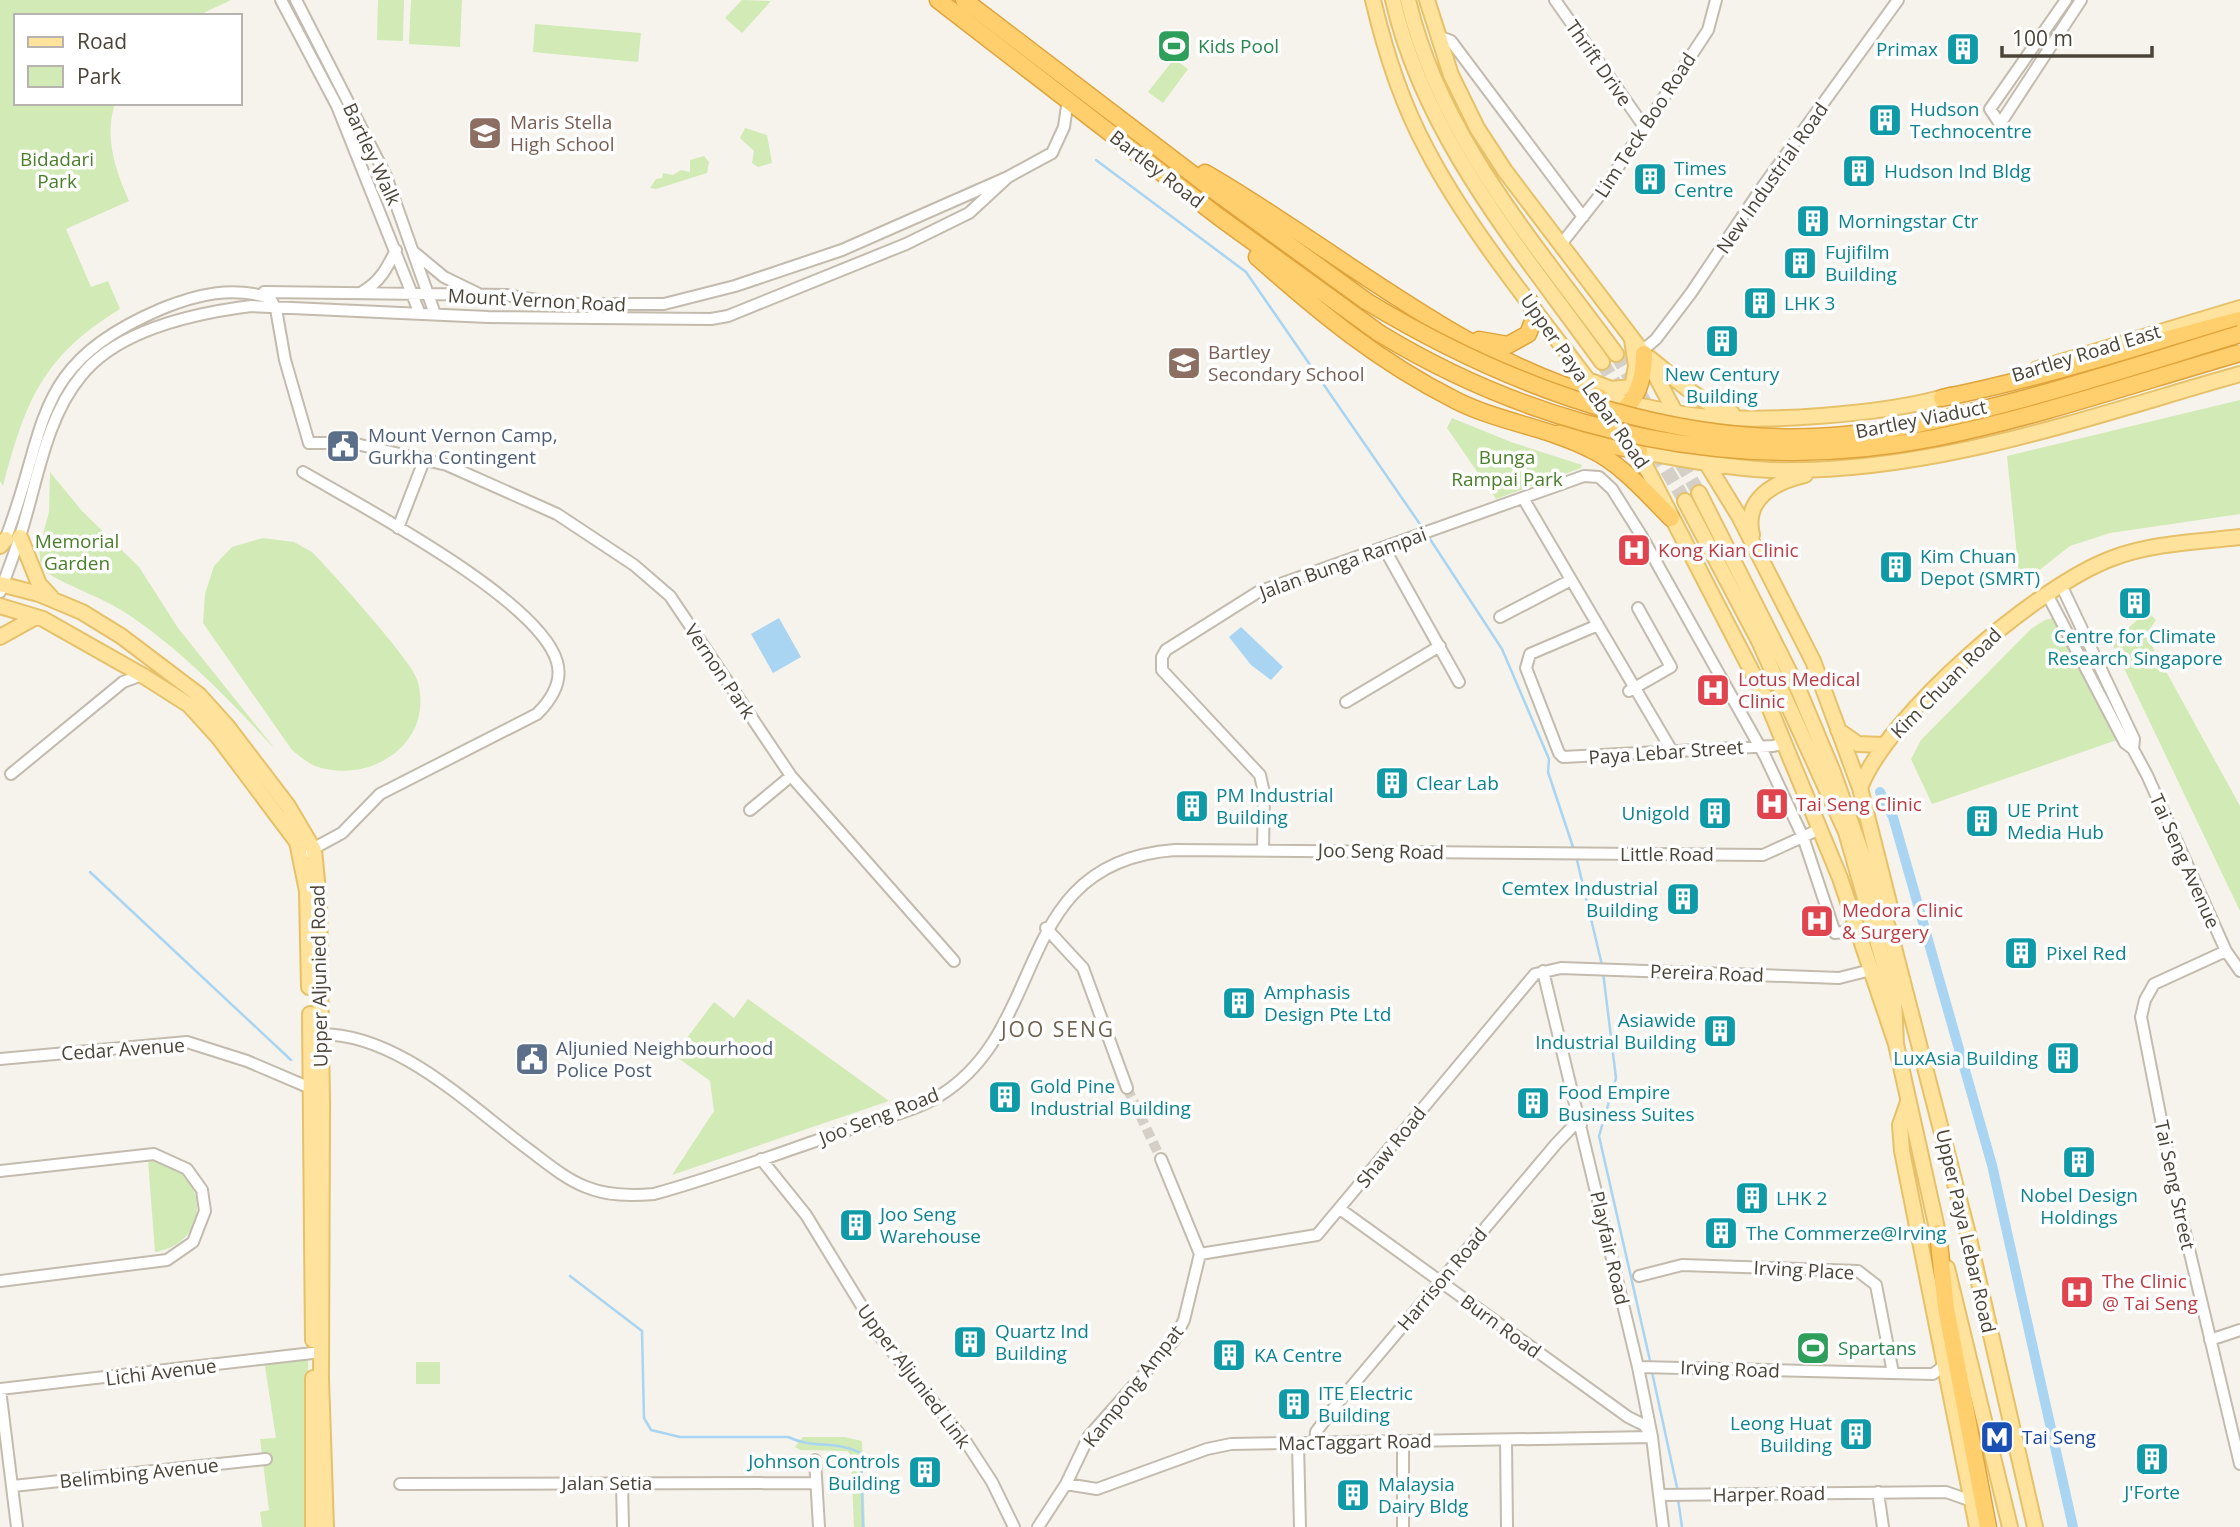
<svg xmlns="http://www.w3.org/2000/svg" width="2240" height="1527" viewBox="0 0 2240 1527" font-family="'Open Sans',sans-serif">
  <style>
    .green { fill: #d2eab5 }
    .water { fill: #a9d4f2 }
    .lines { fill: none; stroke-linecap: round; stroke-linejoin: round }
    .stream { stroke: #a9d4f2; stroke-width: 2.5 }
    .canal { stroke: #a9d4f2; stroke-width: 10 }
    .minor-tunnel { stroke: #d4d0c8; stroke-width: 10; stroke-dasharray: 10 5; stroke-linecap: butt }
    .major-tunnel { stroke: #d4d0c8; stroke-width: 14; stroke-dasharray: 14 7; stroke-linecap: butt }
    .minor-casing { stroke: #c2bbae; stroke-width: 14 }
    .major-casing { stroke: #e6c16a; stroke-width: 18 }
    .highway-casing { stroke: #e0a43c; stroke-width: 19 }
    .minor { stroke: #fff; stroke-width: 10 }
    .major { stroke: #ffe39c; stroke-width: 14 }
    .highway { stroke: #ffcf6e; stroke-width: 16 }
    .highway-bridge-casing { stroke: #e0a43c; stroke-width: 19; stroke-linecap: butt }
    .highway-bridge { stroke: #ffcf6e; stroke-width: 16 }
    .labels { text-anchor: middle; stroke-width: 7; stroke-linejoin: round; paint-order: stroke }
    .leisure-label { font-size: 19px; fill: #27864d; stroke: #fff; text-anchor: start }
    .culture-label { font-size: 19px; fill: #0d838f; stroke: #fff; text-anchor: start }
    .street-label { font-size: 19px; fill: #4b4439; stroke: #fff }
    .education-label { font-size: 19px; fill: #785e54; stroke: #fff; text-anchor: start }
    .park-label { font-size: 19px; fill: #4a7f2a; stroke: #fff }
    .service-label { font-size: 19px; fill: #4e5e75; stroke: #fff; text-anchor: start }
    .health-label { font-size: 19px; fill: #be3a42; stroke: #fff; text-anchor: start }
    .transit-label { font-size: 19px; fill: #164399; stroke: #fff; text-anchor: start }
    .neighbourhood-label { font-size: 21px; letter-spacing: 2px; fill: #6e6250; stroke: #fff }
  </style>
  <rect width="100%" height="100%" fill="#f6f3ec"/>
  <path class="green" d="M0 0H231L197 16H16V103H115C104 138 115 169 129 201L66 229 91 287 108 281 120 309C42 357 26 400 3 486L0 481Z
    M378 0H404L403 41 377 40Z
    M411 0H462L460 47 409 44Z
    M742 0 771 1 742 33 725 18Z
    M535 24 641 33 638 62 533 52Z
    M1174 59 1188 69 1163 103 1148 92Z
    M745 128 767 135 772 163 758 167 752 163 754 151 740 138Z
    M704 156 709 162 707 173 656 189 650 188 656 179 662 178 663 173 673 175 681 170 690 172V160Z
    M2240 400V514L2110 533 2070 546 2020 585 2007 456Z
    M1452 418 1511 442 1582 465 1581 468 1496 499 1447 428Z
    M50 472 82 511 139 567 178 628 275 749C230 701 186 654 132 617 104 597 69 588 41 569L39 549 49 512Z
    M263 538 294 542 312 552C330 570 411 660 417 679 436 740 375 784 318 767 308 764 301 757 292 750L203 623 205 594 214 566 232 547Z
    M2147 611 2156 620 2146 635 2240 806V911L2112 643Z
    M2053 618C2082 633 2104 709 2117 740L1932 804 1911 759 1921 740 2031 629 2045 620Z
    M748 999 889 1101 672 1175 714 1111 710 1081 674 1055 714 1002 734 1018Z
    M148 1160C209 1164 215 1242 155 1252Z
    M308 1356 311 1527H262L260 1512 269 1510 260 1439 276 1438 264 1360Z
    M416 1362H440V1384H416Z
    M803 1437H844L862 1441 865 1527H854L851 1458 848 1451 800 1450 795 1447Z"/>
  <path class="water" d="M779 618 801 657 773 673 751 634Z
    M1241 627 1283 667 1271 680 1251 665 1229 637Z"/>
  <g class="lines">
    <path class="stream" d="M1096 160 1246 272 1424 530
      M1428 536 1502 649 1549 759 1548 772 1574 850
      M1576 856 1602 965
      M90 872 291 1060
      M1603 972 1616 1078 1599 1136 1651 1365
      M570 1276 642 1331 644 1418 651 1430 680 1437H788C813 1449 835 1440 861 1453L863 1527
      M1652 1372 1678 1492
      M1678 1499 1682 1527"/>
    <path class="canal" d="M1880 792 1893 817 1992 1165 2073 1527"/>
    <path class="minor-tunnel" d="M1127 1088 1161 1159"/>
    <path class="major-tunnel" d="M1616 354 1699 493
      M1602 362 1685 501"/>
    <g class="minor-casing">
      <path id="minor" d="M281 0 337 106 420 314
        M296 0 386 176 435 314
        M1555 0 1643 125
        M2066 0 1990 109 2000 124 2081 0
        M1438 36 1451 41 1583 217
        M1562 243 1600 195 1708 30 1716 0
        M415 253 444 277 477 293
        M264 292 506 295 562 304H664L735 286 842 250 1008 177 1052 153 1064 127 1068 99
        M362 292C380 282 387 268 396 250
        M1642 351 1656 339 1691 293 1761 189 1898 0
        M303 472C361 506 540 600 557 662 563 682 551 700 537 714L380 794 342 833 307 852
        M1523 498 1672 751
        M398 528 425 458
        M3 545C50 429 26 367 161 309 198 294 232 286 270 298L276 309 285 360 309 443H352L447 465 557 514 634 565 670 596 791 776 954 961
        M1384 548 1459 682
        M2062 587 2134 739 2133 749
        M0 592C7 573 14 555 20 536 37 484 45 419 81 376 117 330 196 313 251 306L488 317 711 319 728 316 906 244 969 213 1008 177
        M2048 596 2125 743 2133 749 2147 775 2226 951 2240 971
        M1500 617 1571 580
        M1598 625 1530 654 1526 668 1559 753 1563 757 1773 746 1785 743
        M1629 691 1671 667 1638 608
        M1346 702 1440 646
        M11 774 123 682 142 675
        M750 810 791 776
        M1263 850 1264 793 1260 775 1162 670V657L1166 650 1258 592 1584 476 1599 477 1612 489 1641 535 1765 756 1803 837 1835 933 1844 932 1855 924
        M1046 928 1083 968 1127 1088
        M2226 951 2154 984 2145 1000 2141 1017 2174 1186 2240 1464
        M1543 971 1638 1367 1652 1437 1663 1527
        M317 1034C398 1032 469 1106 532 1152 549 1165 566 1179 586 1187 608 1196 631 1196 654 1194 720 1176 785 1151 850 1129 879 1119 913 1112 939 1096 1052 1027 1009 862 1175 850L1763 855 1820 829
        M0 1059 187 1042 247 1061 315 1090
        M761 1159 806 1215 882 1339 966 1442 992 1482 1014 1527
        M0 1171 154 1154 187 1169 202 1190 205 1211 193 1242 167 1260 0 1281
        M1340 1209 1628 1417 1644 1425 1651 1435
        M1200 1254 1317 1235 1535 974 1561 968 1839 978 1871 970
        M1639 1276 1682 1265 1858 1271 1876 1285 1893 1373
        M2210 1340 2240 1330
        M1638 1367 1933 1374 1945 1365
        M0 1389 321 1352
        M0 1389 17 1527
        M1506 1440 1507 1527
        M1298 1444 1300 1527
        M1315 1444 1316 1432 1336 1405 1556 1144 1574 1125H1581
        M815 1460 819 1527
        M622 1483 623 1527
        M400 1484 815 1483
        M1066 1484 1097 1489 1207 1449 1231 1444 1652 1437
        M13 1486 266 1459
        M1878 1492 1883 1527
        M1660 1495 1946 1492 1969 1500
        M1038 1527 1066 1484 1089 1436 1174 1340 1184 1320 1200 1254 1161 1159
        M1403 1527V1442"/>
    </g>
    <g class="major-casing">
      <path id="major" d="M1373 0C1385 51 1402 104 1427 150 1471 234 1545 322 1602 399
        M1393 0C1425 139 1521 249 1602 362
        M1408 0C1440 137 1535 243 1616 354
        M1427 0 1451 75 1477 128 1505 171 1644 354 1675 412 1739 516 1813 661 1860 788 1889 903
        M1648 357C1673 376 1701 405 1732 413
        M2037 369 2240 308
        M1588 380 1611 389 1632 387 1636 366 1632 340
        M1600 397C1630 403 1660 411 1690 415 1757 424 1886 415 1951 395
        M1634 444 1765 697 1840 878 1896 1044
        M1639 451C1683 459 1727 468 1771 470 1931 474 2088 417 2240 374
        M1699 493 1799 691 1833 772 1891 936 1967 1230 2035 1527
        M1685 501 1758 639 1846 832 1894 999 1896 1044 1940 1242
        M1752 535C1743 498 1775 482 1805 475
        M20 537 39 584 51 597
        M0 546 6 539
        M0 584 39 594 82 612 121 636 199 695 227 726 288 806 314 850 319 901 322 1103 321 1379 326 1527
        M0 606 43 619 142 675 189 705 219 738 297 842 307 891 309 987
        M0 637 36 617
        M1838 730 1858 744 1884 745
        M1860 788C1888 714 2038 585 2113 558 2152 543 2199 542 2240 537
        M310 1014 313 1340
        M1908 1102 1900 1125 1902 1151 1977 1527
        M1947 1268 2010 1527
        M313 1527V1378"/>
    </g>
    <g class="highway-casing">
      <path id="highway" d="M938 0 1219 217 1379 333
        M964 0 1208 186 1366 301
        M1205 173C1331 245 1460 359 1600 397
        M1257 257C1320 313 1378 361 1455 400 1498 422 1547 427 1590 449 1622 464 1647 494 1671 518
        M1479 340 1508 345 1528 334 1535 316 1529 300
        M1942 398C2043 378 2140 345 2240 320
        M1557 434C1609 427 1644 412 1644 354
        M1585 440 1639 451
        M1938 1233 1946 1308 1988 1527"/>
    </g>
    <use href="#minor" class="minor"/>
    <use href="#major" class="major"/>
    <use href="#highway" class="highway"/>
    <g class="highway-bridge-casing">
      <path id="highway-bridge" d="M1366 301C1516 392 1700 459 1878 431 2001 411 2121 370 2240 334
        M1379 333C1545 434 1742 476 1934 438 2037 417 2139 382 2240 353"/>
    </g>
    <use href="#highway-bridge" class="highway-bridge"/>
  </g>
  <defs>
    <g id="stadium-square" transform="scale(1.75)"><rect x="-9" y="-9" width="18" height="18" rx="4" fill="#2e9e5b" stroke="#fff"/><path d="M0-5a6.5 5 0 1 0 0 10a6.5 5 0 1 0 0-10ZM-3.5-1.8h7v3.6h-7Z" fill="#fff"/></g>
    <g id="building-square" transform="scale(1.75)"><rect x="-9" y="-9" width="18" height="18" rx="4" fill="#0f9aa8" stroke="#fff"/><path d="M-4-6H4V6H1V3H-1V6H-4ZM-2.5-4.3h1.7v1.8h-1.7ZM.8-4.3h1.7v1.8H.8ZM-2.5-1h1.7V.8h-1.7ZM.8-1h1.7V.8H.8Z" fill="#fff"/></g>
    <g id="school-square" transform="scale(1.75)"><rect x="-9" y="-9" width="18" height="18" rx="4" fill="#8d6e63" stroke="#fff"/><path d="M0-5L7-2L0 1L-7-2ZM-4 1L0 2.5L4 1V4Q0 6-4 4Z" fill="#fff"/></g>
    <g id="civic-square" transform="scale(1.75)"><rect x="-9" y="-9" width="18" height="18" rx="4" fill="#5c6f8a" stroke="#fff"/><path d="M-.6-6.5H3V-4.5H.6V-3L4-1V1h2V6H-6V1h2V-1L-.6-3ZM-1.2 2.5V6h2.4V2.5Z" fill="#fff"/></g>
    <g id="hospital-square" transform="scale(1.75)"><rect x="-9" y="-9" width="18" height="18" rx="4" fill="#e0444e" stroke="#fff"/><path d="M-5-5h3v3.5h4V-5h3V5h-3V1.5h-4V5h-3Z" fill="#fff"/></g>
    <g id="metro-square" transform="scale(1.75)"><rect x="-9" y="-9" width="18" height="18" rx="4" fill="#1a4fb4" stroke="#fff"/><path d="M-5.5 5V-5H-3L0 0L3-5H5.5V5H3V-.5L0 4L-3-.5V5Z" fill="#fff"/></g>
  </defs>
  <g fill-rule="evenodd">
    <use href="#stadium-square" x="1174" y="46"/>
    <use href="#building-square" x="1963" y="49"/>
    <use href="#building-square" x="1885" y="120"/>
    <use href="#school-square" x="485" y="133"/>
    <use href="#building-square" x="1859" y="171"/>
    <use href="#building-square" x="1650" y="179"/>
    <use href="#building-square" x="1813" y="221"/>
    <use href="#building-square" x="1800" y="263"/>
    <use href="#building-square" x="1760" y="303"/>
    <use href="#building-square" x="1722" y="341"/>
    <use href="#school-square" x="1184" y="363"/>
    <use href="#civic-square" x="343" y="446"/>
    <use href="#hospital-square" x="1634" y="550"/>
    <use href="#building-square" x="1896" y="567"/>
    <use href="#building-square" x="2135" y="603"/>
    <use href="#hospital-square" x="1713" y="690"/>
    <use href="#building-square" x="1392" y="783"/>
    <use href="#hospital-square" x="1772" y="804"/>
    <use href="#building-square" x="1192" y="806"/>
    <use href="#building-square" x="1715" y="813"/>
    <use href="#building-square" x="1982" y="821"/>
    <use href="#building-square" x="1683" y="899"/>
    <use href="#hospital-square" x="1817" y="921"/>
    <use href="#building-square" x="2021" y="953"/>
    <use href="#building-square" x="1239" y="1003"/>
    <use href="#building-square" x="1720" y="1031"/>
    <use href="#building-square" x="2063" y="1058"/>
    <use href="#civic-square" x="532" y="1059"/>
    <use href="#building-square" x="1005" y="1097"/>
    <use href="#building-square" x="1533" y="1103"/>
    <use href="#building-square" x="2079" y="1162"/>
    <use href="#building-square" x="1752" y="1198"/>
    <use href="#building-square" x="856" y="1225"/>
    <use href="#building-square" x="1721" y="1233"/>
    <use href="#hospital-square" x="2077" y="1292"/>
    <use href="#building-square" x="970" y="1342"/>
    <use href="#stadium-square" x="1813" y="1348"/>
    <use href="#building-square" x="1229" y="1355"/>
    <use href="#building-square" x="1294" y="1404"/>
    <use href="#building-square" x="1856" y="1434"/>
    <use href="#metro-square" x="1997" y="1437"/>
    <use href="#building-square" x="2152" y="1459"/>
    <use href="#building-square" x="925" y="1472"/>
    <use href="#building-square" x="1353" y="1495"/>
  </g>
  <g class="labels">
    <g class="leisure-label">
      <text x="1198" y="53">Kids Pool</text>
      <text x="1838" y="1355">Spartans</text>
    </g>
    <g class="culture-label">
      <text x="1938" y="56" text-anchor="end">Primax</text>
      <text x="1910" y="116">Hudson<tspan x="1910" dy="22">Technocentre</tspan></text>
      <text x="1674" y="175">Times<tspan x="1674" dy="22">Centre</tspan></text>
      <text x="1884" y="178">Hudson Ind Bldg</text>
      <text x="1838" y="228">Morningstar Ctr</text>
      <text x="1825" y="259">Fujifilm<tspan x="1825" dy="22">Building</tspan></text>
      <text x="1784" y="310">LHK 3</text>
      <text x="1722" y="381" text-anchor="middle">New Century<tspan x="1722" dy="22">Building</tspan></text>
      <text x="1920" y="563">Kim Chuan<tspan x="1920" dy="22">Depot (SMRT)</tspan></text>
      <text x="2135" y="643" text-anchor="middle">Centre for Climate<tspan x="2135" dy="22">Research Singapore</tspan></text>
      <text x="1416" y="790">Clear Lab</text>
      <text x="1216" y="802">PM Industrial<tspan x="1216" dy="22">Building</tspan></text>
      <text x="2007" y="817">UE Print<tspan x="2007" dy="22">Media Hub</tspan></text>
      <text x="1690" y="820" text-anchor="end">Unigold</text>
      <text x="1658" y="895" text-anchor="end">Cemtex Industrial<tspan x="1658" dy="22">Building</tspan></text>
      <text x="2046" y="960">Pixel Red</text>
      <text x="1264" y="999">Amphasis<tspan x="1264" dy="22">Design Pte Ltd</tspan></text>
      <text x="1696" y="1027" text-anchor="end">Asiawide<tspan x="1696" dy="22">Industrial Building</tspan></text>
      <text x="2038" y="1065" text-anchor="end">LuxAsia Building</text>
      <text x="1030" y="1093">Gold Pine<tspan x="1030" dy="22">Industrial Building</tspan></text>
      <text x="1558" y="1099">Food Empire<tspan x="1558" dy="22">Business Suites</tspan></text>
      <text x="2079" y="1202" text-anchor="middle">Nobel Design<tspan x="2079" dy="22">Holdings</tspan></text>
      <text x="1776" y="1205">LHK 2</text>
      <text x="880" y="1221">Joo Seng<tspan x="880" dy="22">Warehouse</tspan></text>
      <text x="1746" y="1240">The Commerze@Irving</text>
      <text x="995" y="1338">Quartz Ind<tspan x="995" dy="22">Building</tspan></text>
      <text x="1254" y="1362">KA Centre</text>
      <text x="1318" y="1400">ITE Electric<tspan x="1318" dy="22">Building</tspan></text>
      <text x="1832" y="1430" text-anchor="end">Leong Huat<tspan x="1832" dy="22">Building</tspan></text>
      <text x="900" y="1468" text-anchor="end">Johnson Controls<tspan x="900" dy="22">Building</tspan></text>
      <text x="1378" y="1491">Malaysia<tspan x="1378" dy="22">Dairy Bldg</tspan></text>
      <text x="2152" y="1499" text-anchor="middle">J'Forte</text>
    </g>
    <g class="street-label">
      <text transform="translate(1599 63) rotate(55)" y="7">Thrift Drive</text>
      <text transform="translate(1645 125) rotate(-57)" y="7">Lim Teck Boo Road</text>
      <text transform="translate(372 154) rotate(65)" y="7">Bartley Walk</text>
      <text transform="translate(1157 169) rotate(38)" y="7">Bartley Road</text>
      <text transform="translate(1772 178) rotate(-55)" y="7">New Industrial Road</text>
      <text transform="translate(537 300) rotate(3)" y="7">Mount Vernon Road</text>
      <text transform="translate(2086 353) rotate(-17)" y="7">Bartley Road East</text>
      <text transform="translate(1585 381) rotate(55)" y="7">Upper Paya Lebar Road</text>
      <text transform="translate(1921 419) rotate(-11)" y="7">Bartley Viaduct</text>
      <text transform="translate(1343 563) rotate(-20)" y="7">Jalan Bunga Rampai</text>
      <text transform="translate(720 671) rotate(56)" y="7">Vernon Park</text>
      <text transform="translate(1946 683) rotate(-45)" y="7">Kim Chuan Road</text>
      <text transform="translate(1666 752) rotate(-4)" y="7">Paya Lebar Street</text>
      <text transform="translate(1381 851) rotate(1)" y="7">Joo Seng Road</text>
      <text x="1667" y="861">Little Road</text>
      <text transform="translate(2185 861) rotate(66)" y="7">Tai Seng Avenue</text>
      <text transform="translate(1707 973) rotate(2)" y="7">Pereira Road</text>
      <text transform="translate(319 976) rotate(-91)" y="7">Upper Aljunied Road</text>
      <text transform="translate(123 1049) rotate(-4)" y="7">Cedar Avenue</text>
      <text transform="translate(879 1116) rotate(-21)" y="7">Joo Seng Road</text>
      <text transform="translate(1391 1147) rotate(-51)" y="7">Shaw Road</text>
      <text transform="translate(2175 1185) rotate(78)" y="7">Tai Seng Street</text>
      <text transform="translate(1966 1231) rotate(77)" y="7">Upper Paya Lebar Road</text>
      <text transform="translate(1610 1248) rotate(77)" y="7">Playfair Road</text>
      <text transform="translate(1804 1270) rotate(3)" y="7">Irving Place</text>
      <text transform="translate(1442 1279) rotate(-50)" y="7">Harrison Road</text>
      <text transform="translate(1501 1326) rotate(36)" y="7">Burn Road</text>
      <text transform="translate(1730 1369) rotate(2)" y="7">Irving Road</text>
      <text transform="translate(161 1372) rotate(-7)" y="7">Lichi Avenue</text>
      <text transform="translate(914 1376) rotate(53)" y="7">Upper Aljunied Link</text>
      <text transform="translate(1133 1386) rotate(-52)" y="7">Kampong Ampat</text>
      <text transform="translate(1355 1442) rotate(-1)" y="7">MacTaggart Road</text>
      <text transform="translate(139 1473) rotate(-6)" y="7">Belimbing Avenue</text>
      <text x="607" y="1490">Jalan Setia</text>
      <text transform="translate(1769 1494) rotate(-1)" y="7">Harper Road</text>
    </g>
    <g class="education-label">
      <text x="510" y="129">Maris Stella<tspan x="510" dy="22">High School</tspan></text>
      <text x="1208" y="359">Bartley<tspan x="1208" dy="22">Secondary School</tspan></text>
    </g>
    <g class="park-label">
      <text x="57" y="166">Bidadari<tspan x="57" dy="22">Park</tspan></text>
      <text x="1507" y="464">Bunga<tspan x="1507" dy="22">Rampai Park</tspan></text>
      <text x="77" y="548">Memorial<tspan x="77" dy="22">Garden</tspan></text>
    </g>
    <g class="service-label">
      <text x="368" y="442">Mount Vernon Camp,<tspan x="368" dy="22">Gurkha Contingent</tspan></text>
      <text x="556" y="1055">Aljunied Neighbourhood<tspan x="556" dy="22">Police Post</tspan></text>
    </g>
    <g class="health-label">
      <text x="1658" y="557">Kong Kian Clinic</text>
      <text x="1738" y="686">Lotus Medical<tspan x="1738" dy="22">Clinic</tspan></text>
      <text x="1796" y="811">Tai Seng Clinic</text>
      <text x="1842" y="917">Medora Clinic<tspan x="1842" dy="22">&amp; Surgery</tspan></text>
      <text x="2102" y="1288">The Clinic<tspan x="2102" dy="22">@ Tai Seng</tspan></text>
    </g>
    <g class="transit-label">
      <text x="2022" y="1444">Tai Seng</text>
    </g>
    <g class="neighbourhood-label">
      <text x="1058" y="1037">JOO SENG</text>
    </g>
  </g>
  <rect x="14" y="14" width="228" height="91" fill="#ffffff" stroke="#b7b4b0" stroke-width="2"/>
  <rect x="28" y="37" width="35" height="10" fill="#ffe39c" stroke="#b7b4b0" stroke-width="2"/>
  <text x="77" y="49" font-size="21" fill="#4b4439">Road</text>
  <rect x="28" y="66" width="35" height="21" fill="#d2eab5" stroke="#b7b4b0" stroke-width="2"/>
  <text x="77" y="84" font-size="21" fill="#4b4439">Park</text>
  <path d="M2002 46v10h150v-10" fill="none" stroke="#4b4439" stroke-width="3.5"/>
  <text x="2012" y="46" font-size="21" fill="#4b4439" stroke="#ffffff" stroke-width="5" paint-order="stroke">100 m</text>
</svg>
